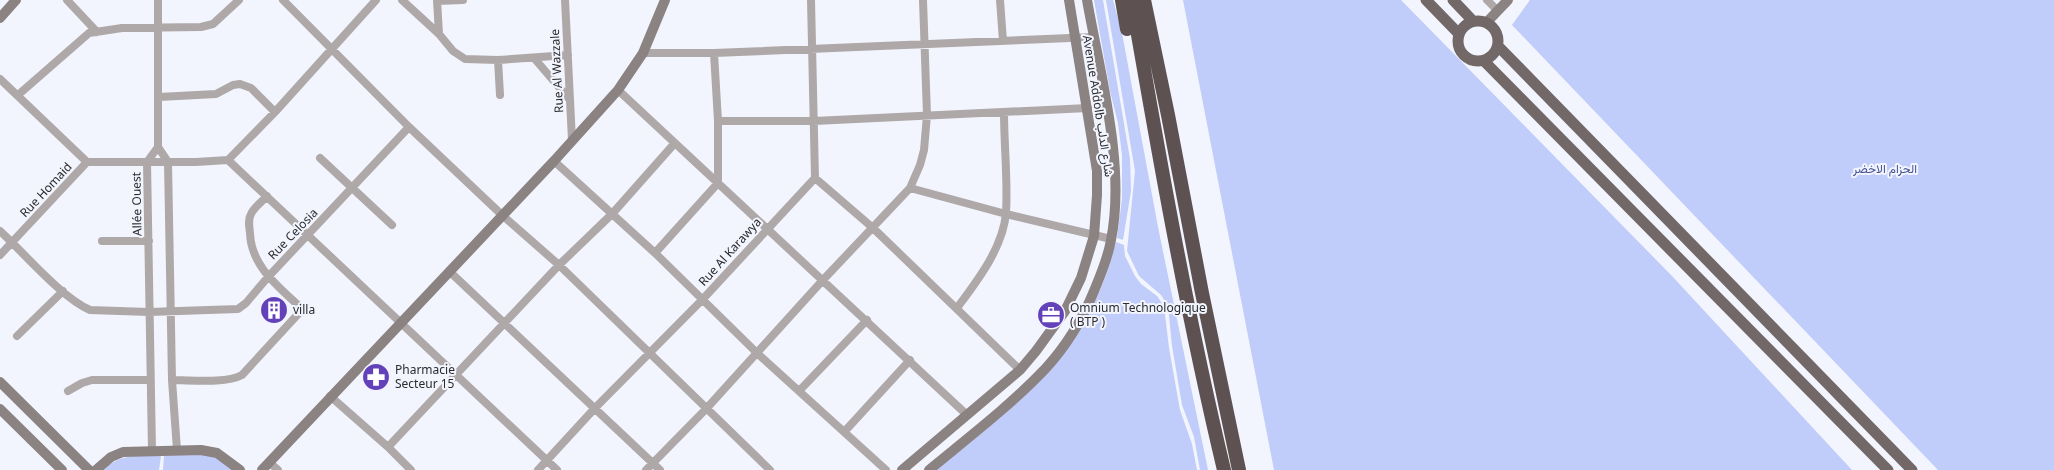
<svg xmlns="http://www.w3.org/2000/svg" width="2054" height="470" viewBox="0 0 2054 470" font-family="'Noto Sans',Vazirmatn,sans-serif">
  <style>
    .green { fill: #c0ccf9 }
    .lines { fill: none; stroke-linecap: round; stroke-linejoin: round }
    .street { stroke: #aea8a8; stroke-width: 8 }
    .secondary { stroke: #8b8282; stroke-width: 10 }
    .primary { stroke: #726868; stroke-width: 11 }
    .highway { stroke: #5d5251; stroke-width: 14 }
    .labels { text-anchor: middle; stroke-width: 4; stroke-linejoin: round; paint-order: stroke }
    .street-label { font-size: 12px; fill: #2a2b2f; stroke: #f3f5fe }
    .park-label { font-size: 12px; fill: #435094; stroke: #f3f5fe }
    .poi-label { font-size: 12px; fill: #2a2b2f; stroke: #f3f5fe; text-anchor: start }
  </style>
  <rect width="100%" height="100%" fill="#f3f5fe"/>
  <path class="green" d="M1094 0H1103L1130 159 1131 191 1123 240 1117 238 1122 199V155L1118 123 1110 91Z
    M1106 0H1113L1122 33 1158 227 1208 470H1200L1194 437 1182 405 1172 346 1168 306 1161 295 1139 276 1127 251 1135 171Z
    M1183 0H1401L1672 276 1852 470H1274Z
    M1530 0H2054V470H1938L1512 25Z
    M1116 242 1124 245 1125 256 1135 276 1141 284 1157 296 1164 306 1169 348 1180 410 1192 444 1197 470H936C1022 400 1087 356 1116 242Z
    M164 455H207L216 458 232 470H163Z
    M161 456 159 470H104C119 453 139 456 161 456Z"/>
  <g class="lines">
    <path class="street" d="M67 0 97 32
      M283 0 409 127 502 215 559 265 770 470
      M402 0 439 34 453 51 465 59 498 60 568 55
      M437 0 439 34
      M565 0 572 140
      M1000 0 1003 41
      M1487 0 1498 11
      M437 1 463 0
      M643 53H714L1094 37
      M534 58 570 100
      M498 60 500 95
      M0 79 87 162H196L228 160 275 112 376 0
      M618 90 966 414
      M18 95 89 33 122 28 201 27 213 24 239 0
      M159 97 216 94 233 85 240 84 251 88 275 112
      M718 121H814L1088 108
      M158 147 168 162 172 380 177 450
      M158 147V0
      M320 158 392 225
      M228 160 557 470
      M554 161 655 253 757 353 886 470
      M815 178 873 228 1020 370
      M910 188 1006 214 1111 239
      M0 231C24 253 62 298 90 310L149 312 238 309 246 303 268 277 409 127
      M102 241H149
      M655 253 718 183V121L714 53
      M0 255 87 162
      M449 271 660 470
      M957 308C977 281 1003 248 1006 213 1008 181 1004 145 1004 112
      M17 336 63 291
      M172 380C192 380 225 384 242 375L300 312V307C278 286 251 266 250 233 249 226 248 219 251 214 254 207 262 202 267 196
      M800 390 867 320
      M68 391 82 383 92 380H150
      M330 396 388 447 411 470
      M845 431 910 360
      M388 447 559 265 612 214 674 144
      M152 451 147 162 158 147
      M269 462 278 470
      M538 470 595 408 702 300 815 178 811 0
      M646 470 706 409 822 281 910 188 920 165 924 150 927 115 923 0"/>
    <path class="secondary" d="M0 18 16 0
      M1487 22 1508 0
      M0 382 89 470
      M0 409 62 470
      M96 470 111 457 123 452 201 450 217 453 240 470
      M262 470 554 161 618 90 643 53 665 0
      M902 470 1020 370 1036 351 1065 311 1081 278 1094 236 1097 195V171L1069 0
      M929 470C969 437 1011 405 1046 368 1066 346 1083 318 1094 291 1101 274 1108 258 1111 240 1126 166 1100 74 1087 0"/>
    <path class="primary" d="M1426 0 1459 34
      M1453 0 1473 21
      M1458 41a20 20 0 1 1 40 0a20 20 0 1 1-40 0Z
      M1498 46 1912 470
      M1484 61 1888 470"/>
    <path class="highway" d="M1122 0 1127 29
      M1132 0C1159 157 1187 315 1224 470
      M1144 0 1168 115 1202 293 1239 470"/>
  </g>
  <defs>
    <g id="building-disc" transform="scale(1.4375)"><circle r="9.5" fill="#6241b9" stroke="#f3f5fe"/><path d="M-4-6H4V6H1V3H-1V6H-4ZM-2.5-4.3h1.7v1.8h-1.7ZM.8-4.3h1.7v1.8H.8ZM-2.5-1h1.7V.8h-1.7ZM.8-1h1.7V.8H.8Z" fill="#fff"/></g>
    <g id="office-disc" transform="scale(1.4375)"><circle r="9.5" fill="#6241b9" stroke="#f3f5fe"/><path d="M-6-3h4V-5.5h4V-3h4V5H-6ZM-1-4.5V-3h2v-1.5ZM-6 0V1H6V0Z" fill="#fff"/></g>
    <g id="pharmacy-disc" transform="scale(1.4375)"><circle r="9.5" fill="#6241b9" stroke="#f3f5fe"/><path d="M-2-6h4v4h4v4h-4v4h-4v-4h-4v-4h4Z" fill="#fff"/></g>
  </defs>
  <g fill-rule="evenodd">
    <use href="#building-disc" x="274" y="310"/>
    <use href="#office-disc" x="1051" y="315"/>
    <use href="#pharmacy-disc" x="376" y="377"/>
  </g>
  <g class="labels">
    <g class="street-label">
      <text transform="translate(557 71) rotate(-93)" y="4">Rue Al Wazzale</text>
      <text transform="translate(1098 106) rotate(81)" y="4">Avenue Addolb شارع الدلب</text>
      <text transform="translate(46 190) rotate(-47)" y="4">Rue Homaid</text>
      <text transform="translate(137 204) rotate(-91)" y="4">Allée Ouest</text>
      <text transform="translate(293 234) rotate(-46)" y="4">Rue Celosia</text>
      <text transform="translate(730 252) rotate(-48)" y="4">Rue Al Karawya</text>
    </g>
    <g class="park-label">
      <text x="1885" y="173">الحزام الاخضر</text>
    </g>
    <g class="poi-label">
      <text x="1070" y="312">Omnium Technologique<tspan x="1070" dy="14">( BTP )</tspan></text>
      <text x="293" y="314">villa</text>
      <text x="395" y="374">Pharmacie<tspan x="395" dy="14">Secteur 15</tspan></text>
    </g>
  </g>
</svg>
